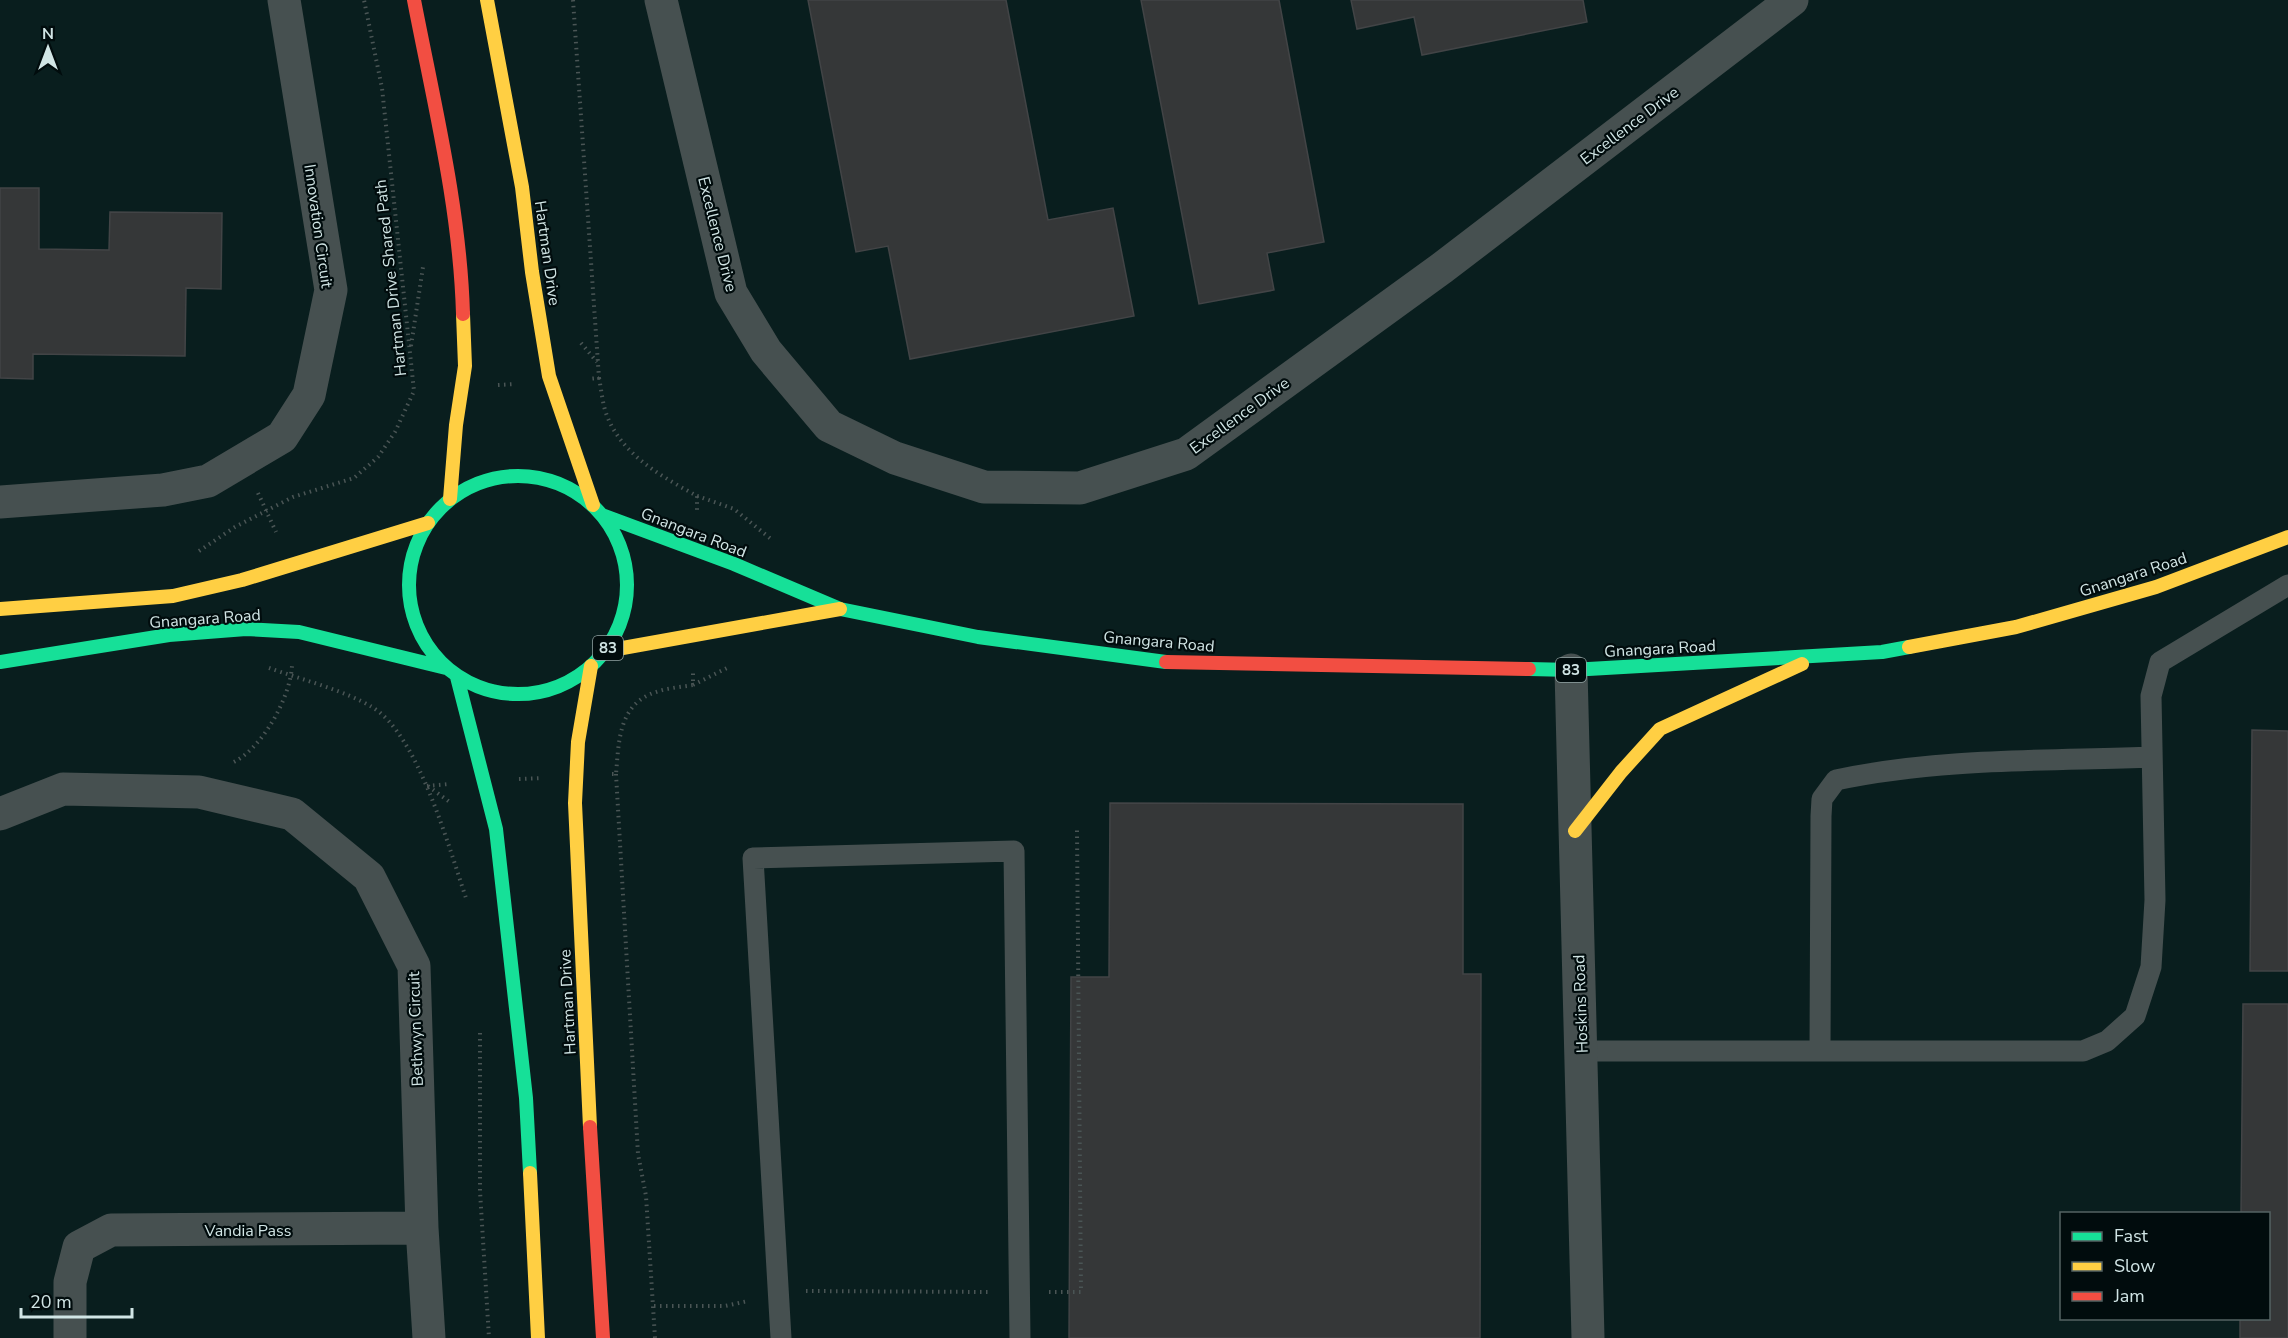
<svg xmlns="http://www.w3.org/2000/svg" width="2288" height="1338" viewBox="0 0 2288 1338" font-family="'Nunito Sans',sans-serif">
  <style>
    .building { fill: #353738; stroke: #424446; stroke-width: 1.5 }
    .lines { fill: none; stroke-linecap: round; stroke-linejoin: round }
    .path { stroke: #4a5555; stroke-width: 4; stroke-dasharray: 1.5 4.5; stroke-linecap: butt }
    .lane { stroke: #465050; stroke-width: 21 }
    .street { stroke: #465050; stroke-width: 33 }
    .fast { stroke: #16e098; stroke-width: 14 }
    .slow { stroke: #ffcf43; stroke-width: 14 }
    .jam { stroke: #f24e42; stroke-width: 14 }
    .labels { text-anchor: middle; stroke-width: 4.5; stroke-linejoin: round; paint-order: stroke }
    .shield { fill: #010c0d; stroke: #93a4a4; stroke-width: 1.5 }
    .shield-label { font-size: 15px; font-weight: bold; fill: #d1e5e5 }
    .street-label { font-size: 16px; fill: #d1e5e5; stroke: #010c0d }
  </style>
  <rect width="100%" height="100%" fill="#091e1e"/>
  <path class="building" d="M808 0H1006L1048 220 1113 208 1134 316 910 359 888 246 856 252Z
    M1141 0H1279L1324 242 1267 253 1274 290 1199 304Z
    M1351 0H1583L1587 22 1422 55 1414 17 1357 29Z
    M0 188H39V249L109 250 110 212 222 213 221 289 186 288 185 356 33 354V379L0 378Z
    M2252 730 2288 731V971H2250Z
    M1110 803 1463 804V974H1481L1480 1338H1069L1071 977H1109Z
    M2243 1004H2288V1338H2240V1318H2268V1214H2241Z"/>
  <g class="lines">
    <path class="path" d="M573 0 599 378 588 379
      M581 343 597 362
      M411 346 423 267
      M599 378C601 388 602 399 605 410 618 453 661 476 697 496V514
      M498 385 515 384
      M258 493 276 532
      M697 496 734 509 771 539
      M199 551 235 527 293 497 354 478 378 457 395 432 414 391 382 88 364 0
      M269 668C300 679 346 691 372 707 418 734 449 848 466 898
      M693 685 727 668
      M234 762C263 747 290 698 292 666
      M612 774H616C619 742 618 704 656 692 667 688 681 687 693 685V671
      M616 774 638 1154 646 1196 655 1338
      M519 779 542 778
      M427 786 449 784
      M428 786 451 803
      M480 1033V1191L489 1338
      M806 1291 991 1292
      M1049 1292H1081L1077 830
      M654 1306H725L748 1301"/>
    <path class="lane" d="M1581 1051H2083L2107 1041 2135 1016 2151 967 2155 900 2151 696 2160 662 2288 585
      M1820 1051 1821 816 1822 799 1836 780C1939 758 2047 761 2152 757
      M781 1338 753 858 1014 851 1020 1338"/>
    <path class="street" d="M661 0 731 293 766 351 829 426 895 458 984 487 1080 488 1186 454 1442 268 1792 0
      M0 502 163 490 208 481 282 437 309 395 331 290 284 0
      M1571 670 1588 1338
      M0 814 63 789 199 792 292 814 369 877 414 966 422 1228 429 1338
      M70 1338V1282L79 1247 111 1230 422 1228"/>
    <path class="fast" d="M409 585a109 109 0 1 1 218 0a109 109 0 1 1-218 0Z
      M602 515 734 564 840 609 978 637 1166 662
      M0 662 169 635 246 629 299 632 446 668
      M1529 669 1571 670 1882 652 1909 647
      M457 677 496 829 526 1098 530 1173"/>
    <path class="slow" d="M487 0 522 187 532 272 549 376 593 505
      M450 499 456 425 465 366 463 314
      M0 609 173 596 242 580 428 523
      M1909 647 2016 627 2156 587 2288 537
      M606 651 840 609
      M1575 831 1621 772 1660 729 1802 664
      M590 1127 575 803 578 742 591 666
      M530 1173 538 1338"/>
    <path class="jam" d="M414 0C434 104 460 208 463 314
      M1166 662 1529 669
      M590 1127 603 1338"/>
  </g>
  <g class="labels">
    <g class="shield">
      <rect x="593" y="636" width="30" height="24" rx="4.5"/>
      <rect x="1556" y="658" width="30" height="24" rx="4.5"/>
    </g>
    <g class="shield-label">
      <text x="608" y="653">83</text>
      <text x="1571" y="675">83</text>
    </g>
    <g class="street-label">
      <text transform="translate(1629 125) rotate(-37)" y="6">Excellence Drive</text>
      <text transform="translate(319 226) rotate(82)" y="6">Innovation Circuit</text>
      <text transform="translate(718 234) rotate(76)" y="6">Excellence Drive</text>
      <text transform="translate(548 253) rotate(82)" y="6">Hartman Drive</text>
      <text transform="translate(390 278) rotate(-96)" y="6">Hartman Drive Shared Path</text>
      <text transform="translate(1239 415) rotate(-36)" y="6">Excellence Drive</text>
      <text transform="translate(694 532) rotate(21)" y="6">Gnangara Road</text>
      <text transform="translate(2133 574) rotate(-18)" y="6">Gnangara Road</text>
      <text transform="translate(205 618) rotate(-4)" y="6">Gnangara Road</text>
      <text transform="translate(1159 641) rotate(5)" y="6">Gnangara Road</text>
      <text transform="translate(1660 648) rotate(-3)" y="6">Gnangara Road</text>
      <text transform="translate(567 1002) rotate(-93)" y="6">Hartman Drive</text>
      <text transform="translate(1580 1004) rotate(-92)" y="6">Hoskins Road</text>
      <text transform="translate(415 1029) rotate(-92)" y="6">Bethwyn Circuit</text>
      <text x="248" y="1236">Vandia Pass</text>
    </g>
  </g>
  <rect x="2060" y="1212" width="210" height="108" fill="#010c0d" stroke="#546363" stroke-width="1.5"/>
  <rect x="2072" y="1232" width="30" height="9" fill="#16e098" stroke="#546363" stroke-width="1.5"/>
  <text x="2114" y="1242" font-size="18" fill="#d1e5e5">Fast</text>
  <rect x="2072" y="1262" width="30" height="9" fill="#ffcf43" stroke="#546363" stroke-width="1.5"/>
  <text x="2114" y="1272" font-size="18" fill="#d1e5e5">Slow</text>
  <rect x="2072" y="1292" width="30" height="9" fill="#f24e42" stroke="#546363" stroke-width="1.5"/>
  <text x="2114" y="1302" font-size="18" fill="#d1e5e5">Jam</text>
  <g transform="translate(48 48)" stroke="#010c0d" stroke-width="4.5" paint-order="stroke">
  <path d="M0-4.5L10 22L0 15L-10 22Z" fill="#d1e5e5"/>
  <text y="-9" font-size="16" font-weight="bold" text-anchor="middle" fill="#d1e5e5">N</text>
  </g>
  <path d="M21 1308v9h111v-9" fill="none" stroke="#d1e5e5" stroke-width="3"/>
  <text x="30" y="1308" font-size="18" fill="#d1e5e5" stroke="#010c0d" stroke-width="4.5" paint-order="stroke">20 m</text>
</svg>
